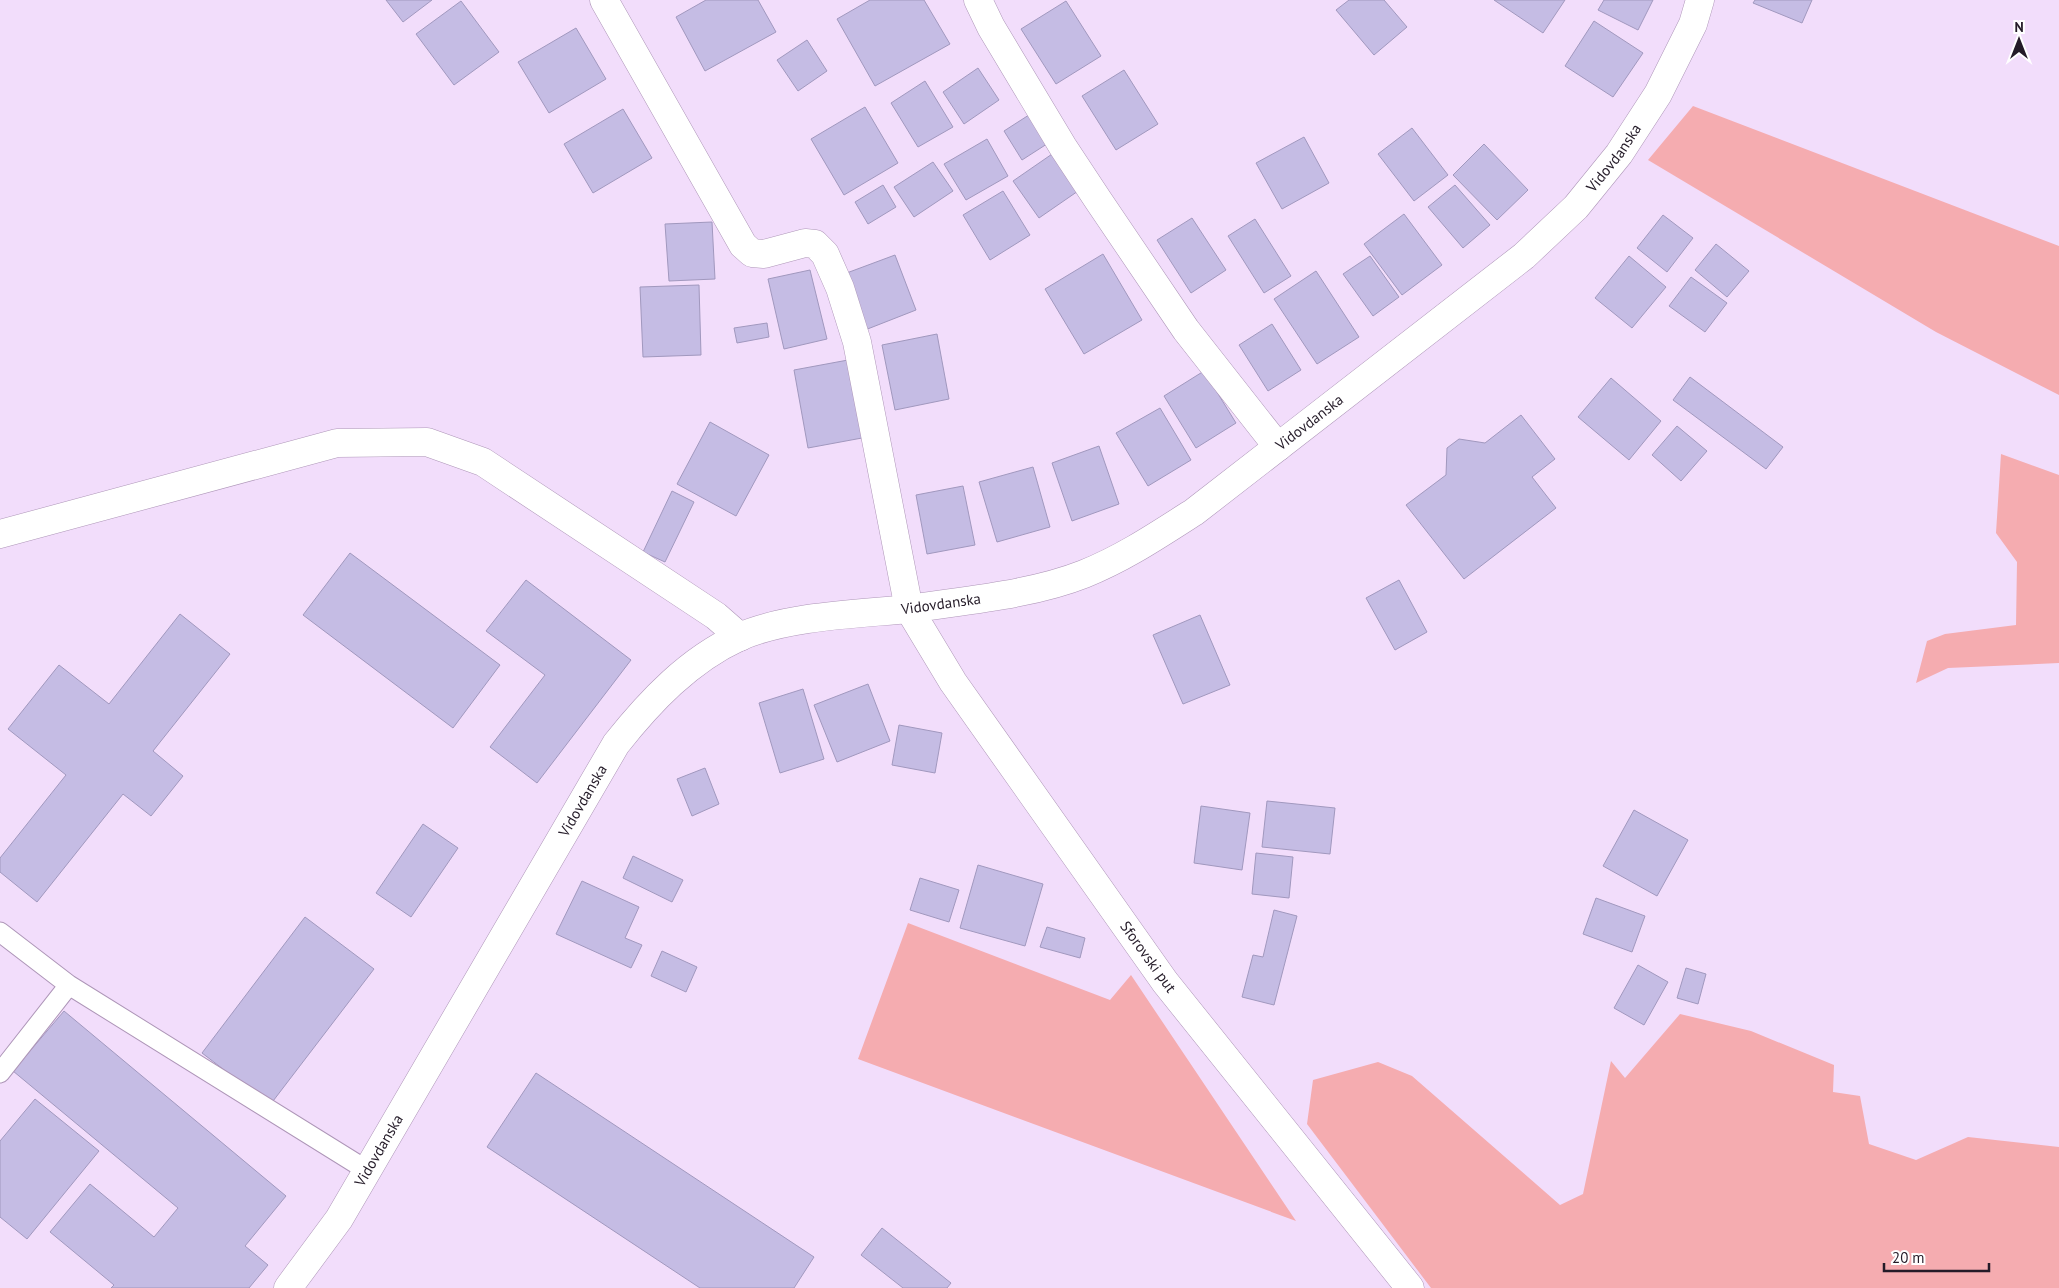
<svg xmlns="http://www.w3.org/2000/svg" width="2059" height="1288" viewBox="0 0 2059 1288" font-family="'PT Sans',sans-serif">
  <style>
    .green { fill: #f5acb0 }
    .building { fill: #c5bce4; stroke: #a198be }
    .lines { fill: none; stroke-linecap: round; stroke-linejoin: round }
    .service-casing { stroke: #ae96b8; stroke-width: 21 }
    .minor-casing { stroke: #ae96b8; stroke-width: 29 }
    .tertiary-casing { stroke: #ae96b8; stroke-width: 29 }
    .service { stroke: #fff; stroke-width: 19 }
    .minor { stroke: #fff; stroke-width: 28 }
    .tertiary { stroke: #fff; stroke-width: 28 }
    .labels { text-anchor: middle; stroke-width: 4; stroke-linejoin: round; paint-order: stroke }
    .street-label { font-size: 15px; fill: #241b28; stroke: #fff }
  </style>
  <rect width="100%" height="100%" fill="#f2ddfb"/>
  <path class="green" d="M1693 106 2059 246V395L1936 332 1648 160Z
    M2001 454 2059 475V663L1948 668 1916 683 1927 641 1945 634 2016 625 2017 562 1996 533Z
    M908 923 1110 1000 1131 975 1296 1221 858 1059Z
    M1680 1014 1751 1031 1834 1065 1833 1092 1860 1096 1869 1144 1916 1160 1968 1137 2059 1147V1288H1431L1307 1124 1313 1080 1378 1062 1412 1076 1560 1205 1583 1194 1611 1061 1625 1078Z"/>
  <path class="building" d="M386 0H432L403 22Z
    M706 0H758L776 32 705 71 676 17Z
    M870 0H924L950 44 875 86 837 19Z
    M1349 0H1384L1407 27 1374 55 1336 10Z
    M1494 0H1565L1543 33Z
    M1604 0H1653L1638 30 1598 10Z
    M1755 0H1812L1802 23 1753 3Z
    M461 1 499 52 454 85 416 34Z
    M1066 1 1101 56 1056 84 1021 29Z
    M1594 21 1643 53 1613 97 1565 66Z
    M576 28 606 79 549 113 518 62Z
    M807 40 827 71 798 91 777 60Z
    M978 68 999 100 964 124 943 92Z
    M1124 70 1158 124 1116 150 1082 96Z
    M925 81 953 127 918 147 891 103Z
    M865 107 898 163 844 195 811 139Z
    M623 109 652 158 593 193 564 144Z
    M1032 113 1050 142 1022 160 1004 131Z
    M1412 128 1448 175 1414 201 1378 154Z
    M1304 137 1329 183 1282 209 1256 163Z
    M987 139 1008 176 966 200 944 164Z
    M1484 144 1528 190 1497 220 1453 175Z
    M1055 152 1081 189 1039 218 1013 181Z
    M933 162 953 191 914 217 894 187Z
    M883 185 896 207 868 224 855 202Z
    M1455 185 1490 225 1463 248 1428 207Z
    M1003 191 1030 235 990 260 963 215Z
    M1404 214 1442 265 1402 295 1364 244Z
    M1663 215 1693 238 1667 272 1637 248Z
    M1192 218 1226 270 1191 293 1157 240Z
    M1255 219 1291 276 1264 293 1228 236Z
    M712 222 715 279 669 281 665 224Z
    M1716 244 1749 271 1727 297 1695 270Z
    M1103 254 1142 320 1084 354 1045 289Z
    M895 255 916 310 865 330 844 274Z
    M1370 256 1399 297 1373 316 1343 274Z
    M1629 256 1666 287 1632 328 1595 298Z
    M810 270 827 339 784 349 768 279Z
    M1316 271 1359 337 1317 364 1274 299Z
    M1691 277 1727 303 1705 332 1669 306Z
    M699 285 701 355 643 357 640 287Z
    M767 323 769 337 737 343 734 328Z
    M1272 324 1301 370 1268 391 1239 345Z
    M937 334 949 399 895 410 882 345Z
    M848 360 862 438 808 448 794 370Z
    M1204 371 1236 423 1196 448 1164 396Z
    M1690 377 1783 447 1766 469 1673 400Z
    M1611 378 1661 421 1629 460 1578 417Z
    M1160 408 1191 460 1148 486 1116 433Z
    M1521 415 1555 459 1532 477 1556 508 1464 579 1406 505 1446 475 1447 448 1459 439 1485 443Z
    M710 422 769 455 736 516 677 484Z
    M1677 426 1707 451 1681 481 1652 455Z
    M1099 446 1119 504 1072 521 1052 463Z
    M1033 467 1050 527 997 542 979 482Z
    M963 486 975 545 927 554 916 495Z
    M672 491 694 502 665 562 643 552Z
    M350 553 500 665 453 728 303 615Z
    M526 580 631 660 537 783 490 747 545 675 486 631Z
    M1399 580 1427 632 1395 650 1366 598Z
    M180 614 230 654 153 751 183 776 151 816 123 794 37 902 0 872V858L66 775 8 729 59 665 109 704Z
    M1200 615 1230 685 1183 704 1153 635Z
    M868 684 890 741 837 762 814 705Z
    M803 689 824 759 780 773 759 703Z
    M899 725 942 733 935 773 892 765Z
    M705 768 719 804 692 816 677 779Z
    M1267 801 1335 808 1330 854 1262 847Z
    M1201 806 1250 813 1242 870 1194 863Z
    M1634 810 1688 840 1657 896 1603 866Z
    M423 824 458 848 411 917 376 893Z
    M1256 853 1293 857 1289 898 1252 894Z
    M633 856 683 880 672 902 623 878Z
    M978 865 1043 884 1025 946 960 928Z
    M920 878 959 890 949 922 910 910Z
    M582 881 639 907 625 938 642 945 631 968 556 934Z
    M1596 898 1645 916 1632 952 1583 934Z
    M1274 910 1297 916 1274 1005 1242 997 1253 955 1263 957Z
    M305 917 374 969 270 1105 202 1053Z
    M1047 927 1085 938 1080 958 1040 947Z
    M662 951 697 967 686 992 651 976Z
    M1638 965 1668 982 1644 1025 1614 1008Z
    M1686 968 1706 974 1698 1004 1677 998Z
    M64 1011 286 1196 245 1246 268 1265 249 1288H111L114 1285 50 1232 90 1184 154 1237 178 1208 13 1071Z
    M536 1073 814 1257 794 1288H700L487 1147Z
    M35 1099 99 1151 27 1239 0 1217V1141Z
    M882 1228 951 1283 947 1288H903L861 1255Z"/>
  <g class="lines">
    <g class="service-casing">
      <path id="service" d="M0 932 69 985 368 1171
        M0 1073 69 985"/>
    </g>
    <g class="minor-casing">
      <g id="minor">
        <path d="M978 0 991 27 1063 147 1098 200 1186 330 1278 447"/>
        <path d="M0 534 337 443 427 442 483 462 716 616 740 637"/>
        <path id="s1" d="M288 1288 339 1219 616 744C650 701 689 660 739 637 787 616 856 614 909 609L857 342 840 288 825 254 815 244 805 243 764 254 752 253 743 245 604 0"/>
      </g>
    </g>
    <g class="tertiary-casing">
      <g id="tertiary">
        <path id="s2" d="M1410 1288 1165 982 953 682 909 609C966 600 1031 595 1084 574 1124 558 1158 535 1194 512L1524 256 1576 207 1619 154 1658 94 1693 24 1700 0"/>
      </g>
    </g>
    <use href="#service" class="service"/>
    <use href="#minor" class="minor"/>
    <use href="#tertiary" class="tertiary"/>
  </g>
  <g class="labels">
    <g class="street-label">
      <text dy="5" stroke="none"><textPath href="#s2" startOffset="1701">Vidovdanska</textPath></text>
      <text dy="5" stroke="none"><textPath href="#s2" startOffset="1296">Vidovdanska</textPath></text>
      <text transform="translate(941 604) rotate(-8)" y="5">Vidovdanska</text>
      <text dy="5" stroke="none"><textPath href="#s1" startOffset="570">Vidovdanska</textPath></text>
      <text transform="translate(1148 957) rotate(54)" y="5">Sforovski put</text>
      <text dy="5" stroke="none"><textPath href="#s1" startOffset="165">Vidovdanska</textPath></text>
    </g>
  </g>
  <g transform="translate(2019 40)" stroke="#ffffff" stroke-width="4" paint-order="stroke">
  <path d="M0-4L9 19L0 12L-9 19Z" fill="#241b28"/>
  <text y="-8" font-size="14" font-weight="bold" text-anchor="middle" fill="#241b28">N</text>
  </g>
  <path d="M1884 1263v8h105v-8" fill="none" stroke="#241b28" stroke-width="2.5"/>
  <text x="1892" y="1263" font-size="15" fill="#241b28" stroke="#ffffff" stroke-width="4" paint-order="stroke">20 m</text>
</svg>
